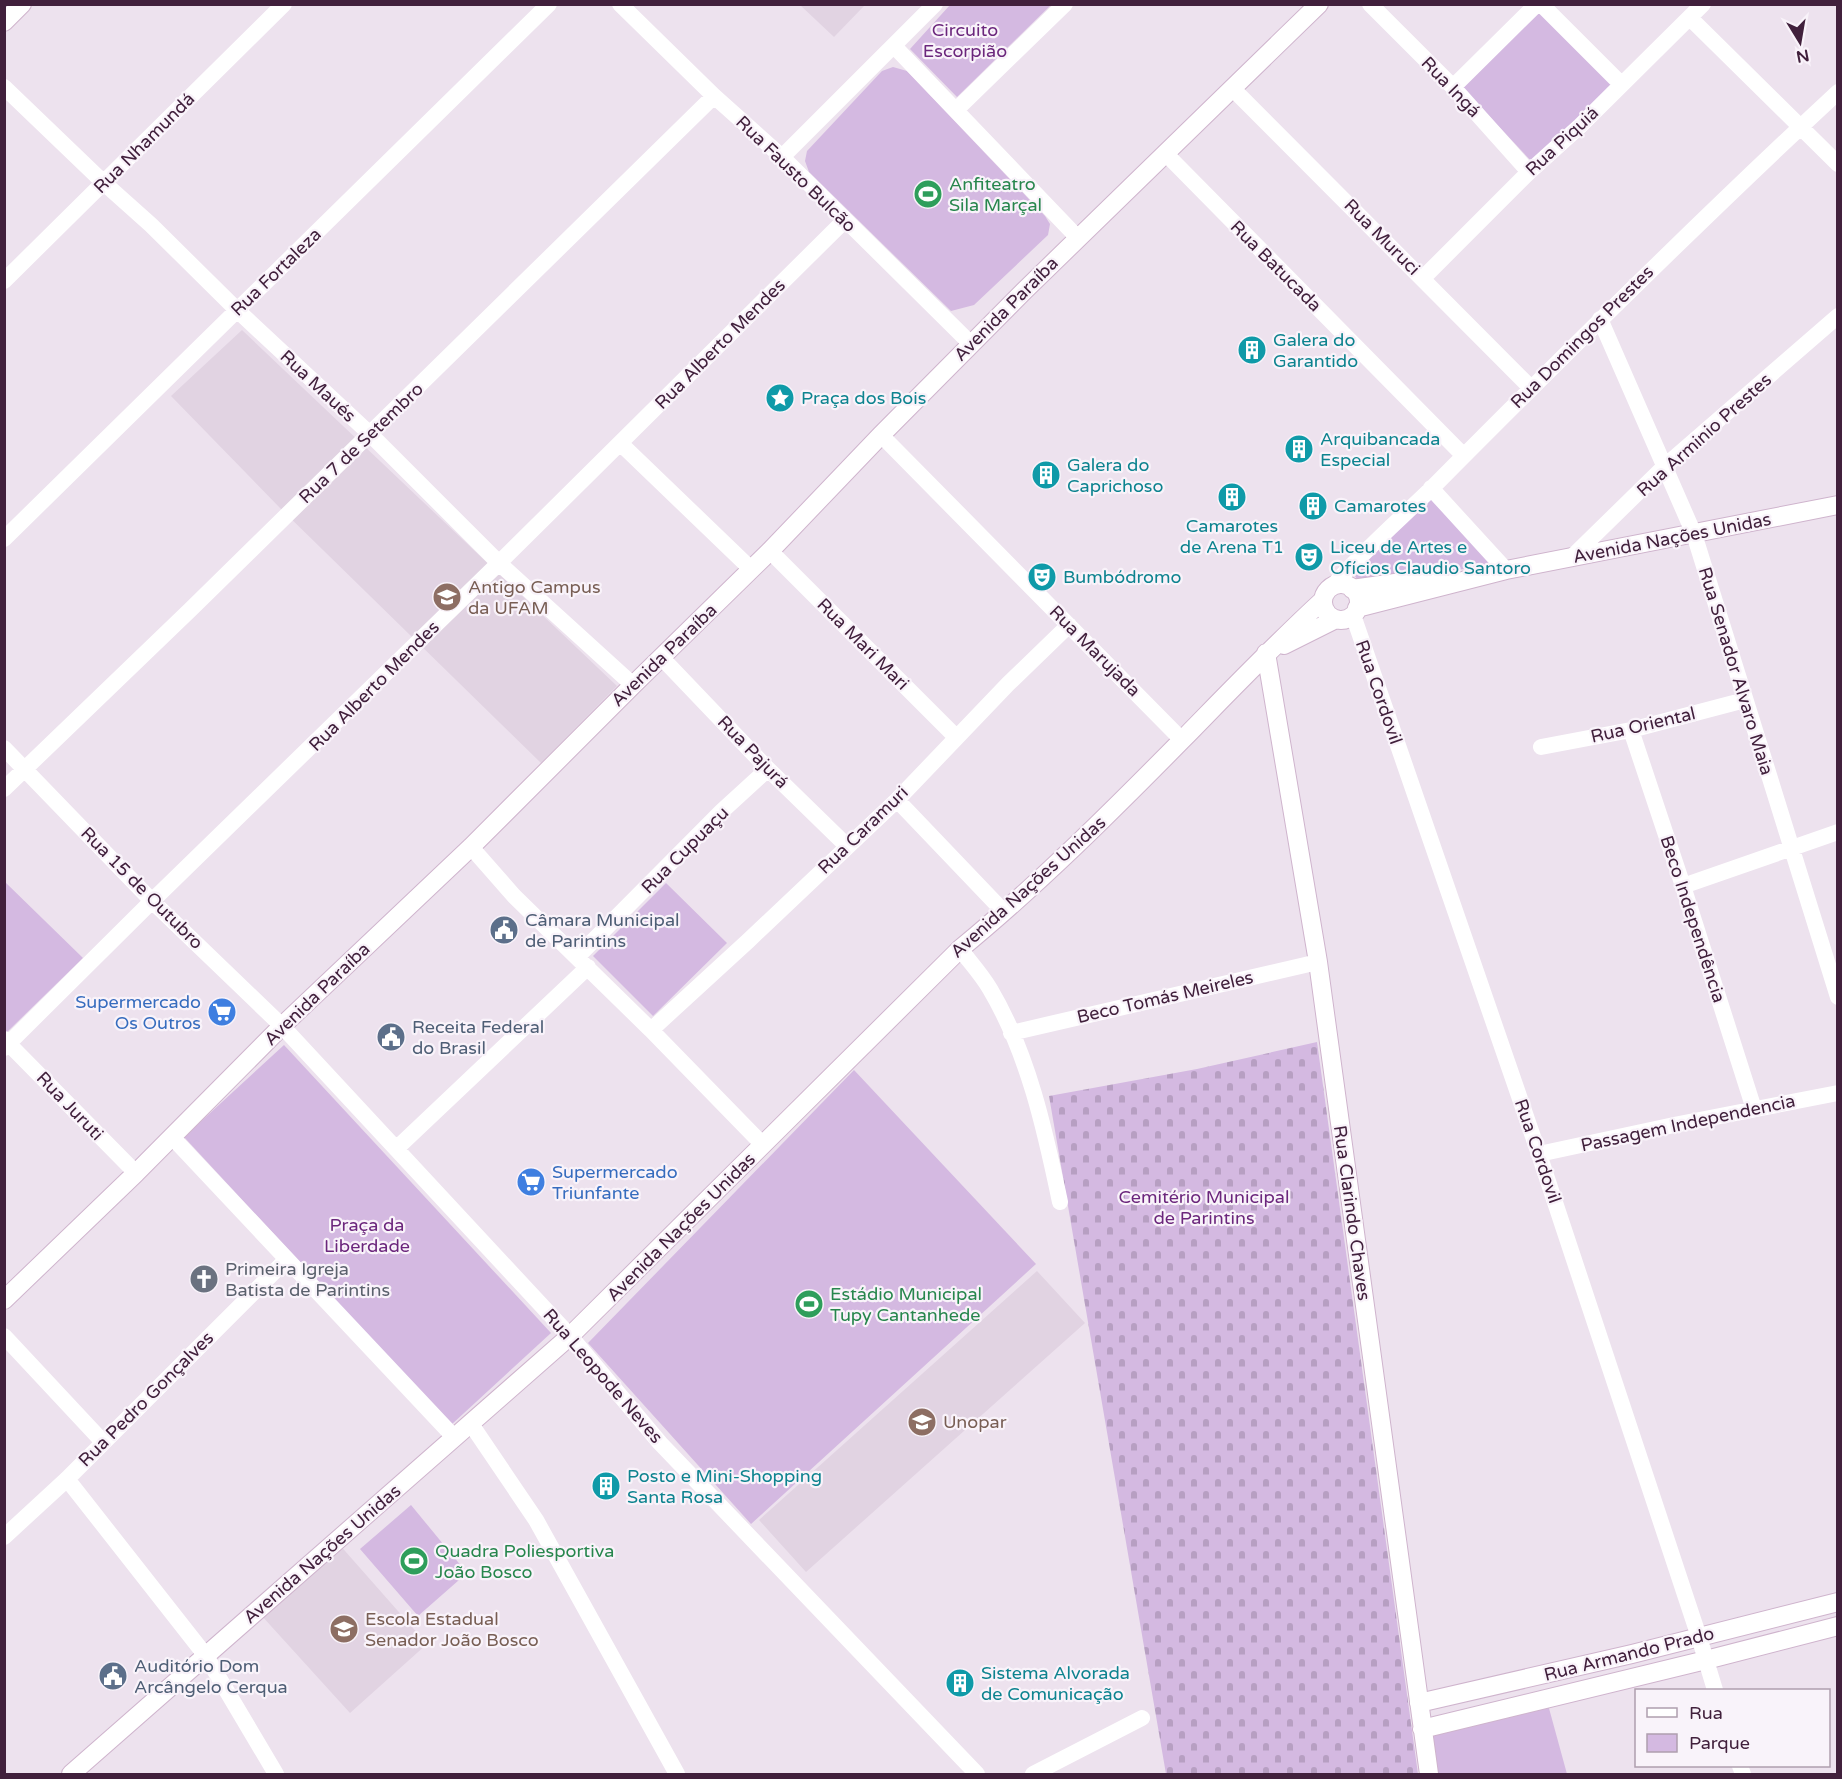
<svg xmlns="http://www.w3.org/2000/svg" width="1842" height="1779" viewBox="0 0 1842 1779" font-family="'Varela Round',sans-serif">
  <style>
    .built { fill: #e1d3e2 }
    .green { fill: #d4b9e1 }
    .cemetery { fill: url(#cemetery-stones) }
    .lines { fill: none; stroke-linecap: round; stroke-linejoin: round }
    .secondary-casing { stroke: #cfb4cd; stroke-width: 20 }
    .street { stroke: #fff; stroke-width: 16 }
    .secondary { stroke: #fff; stroke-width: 18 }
    .labels { text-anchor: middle; stroke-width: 4.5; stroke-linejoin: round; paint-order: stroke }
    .park-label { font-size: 18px; fill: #6b267c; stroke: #f9f3fa }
    .street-label { font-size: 18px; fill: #41203c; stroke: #f9f3fa }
    .leisure-label { font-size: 18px; fill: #27864d; stroke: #f9f3fa; text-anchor: start }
    .culture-label { font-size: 18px; fill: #0d838f; stroke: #f9f3fa; text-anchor: start }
    .education-label { font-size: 18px; fill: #785e54; stroke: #f9f3fa; text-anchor: start }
    .service-label { font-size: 18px; fill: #4e5e75; stroke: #f9f3fa; text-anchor: start }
    .shop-label { font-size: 18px; fill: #366cbe; stroke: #f9f3fa; text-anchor: end }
    .worship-label { font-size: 18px; fill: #5b616d; stroke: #f9f3fa; text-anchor: start }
  </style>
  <defs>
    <pattern id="cemetery-stones" width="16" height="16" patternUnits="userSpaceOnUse" patternTransform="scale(1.5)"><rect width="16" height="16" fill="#d4b9e1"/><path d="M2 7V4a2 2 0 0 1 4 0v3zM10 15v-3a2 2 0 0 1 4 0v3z" fill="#b79fc2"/></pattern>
  </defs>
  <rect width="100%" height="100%" fill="#ede2ee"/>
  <path class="built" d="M800 5H865L834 37Z
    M242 330 617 686 541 763 280 508 171 396Z
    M1037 1271 1085 1323 806 1572 759 1520Z
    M338 1543 427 1644 350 1713 261 1615Z"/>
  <path class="green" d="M950 5V4L1051 5 957 97 910 49Z
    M1539 7 1614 85 1532 162 1462 87Z
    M893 67 907 71 1045 216 1050 224 1048 235 974 305 951 311 809 172 805 161 807 151 882 71Z
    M1430 494 1494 564 1366 585 1358 581 1352 571Z
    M4 881 83 958 6 1033 4 1031Z
    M666 883 727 943 653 1016 593 956Z
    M284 1045 551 1333 451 1425 184 1137Z
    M854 1070 1036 1264 751 1524 588 1343Z
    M411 1505 467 1573 418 1616 360 1549Z
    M1547 1701 1567 1774H1430L1424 1732Z"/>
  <path class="cemetery" d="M1317 1042 1418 1774H1166L1049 1096 1197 1069Z"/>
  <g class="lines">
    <g class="secondary-casing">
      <path id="secondary" d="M4 22 22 4
        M1323 602a18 18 0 1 1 36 0a18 18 0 1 1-36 0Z
        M1352 589 1438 577
        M1357 608 1506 570 1838 505
        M1284 645 1336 619
        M1266 653 1318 962 1429 1774
        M4 1300 136 1173 282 1026 471 847 633 685 770 551 881 435 1024 291 1319 4
        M1419 1703 1632 1654 1838 1602
        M1422 1729 1706 1660 1838 1626
        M71 1774 570 1336 960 949C1039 884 1112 811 1184 738 1230 691 1275 644 1323 600"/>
    </g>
    <path class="street" d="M620 4 714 96 782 157 971 344
      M1370 4 1453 87 1529 172
      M1541 4 1621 84
      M1690 18 1838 164
      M894 46 1078 238
      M4 87 104 183 151 225 237 310 370 434 499 563 633 685
      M1453 87 1537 4
      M1232 88 1531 388
      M957 109 1065 4
      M1166 154 1463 455
      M782 157 935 4
      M1423 278 1529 172 1580 126 1703 4
      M4 281 284 4
      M1600 319 1694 534 1838 997
      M881 435 1182 740
      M620 443 751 569
      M1431 488 1506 570
      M4 539 549 4
      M770 551 956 737
      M1573 556 1665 466 1838 316
      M1332 587C1362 552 1398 521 1432 488 1565 354 1699 221 1838 92
      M1353 615 1539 1154 1699 1637 1715 1690
      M661 657 768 769 847 846
      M1631 730 1683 886 1754 1109
      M1541 747 1631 730 1745 700
      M4 748 152 901 282 1026 570 1336 660 1443 977 1774
      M4 789 190 610 714 96
      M897 800 1004 912
      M471 847 514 896 651 1030 763 1145
      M1683 886 1838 832
      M960 949C970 962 982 975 990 989 1028 1053 1045 1130 1060 1202
      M577 957 722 811 768 769
      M651 1030 748 941 897 800 1008 684 1069 625
      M1011 1033 1318 962
      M4 1039 136 1173
      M4 1048 152 901 499 563 845 220
      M172 1137 454 1437
      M397 1148 588 967
      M1539 1154 1674 1125 1838 1093
      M4 1336 103 1442
      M471 1424 536 1520 677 1774
      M67 1479 206 1656 276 1774
      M4 1537 67 1479 286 1260
      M1740 1766 1743 1774
      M1033 1774 1142 1718"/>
    <use href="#secondary" class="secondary"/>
  </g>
  <defs>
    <g id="stadium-disc" transform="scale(1.5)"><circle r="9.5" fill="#2e9e5b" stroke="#f9f3fa"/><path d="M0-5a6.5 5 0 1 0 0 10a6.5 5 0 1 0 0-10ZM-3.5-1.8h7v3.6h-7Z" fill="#fff"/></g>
    <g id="building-disc" transform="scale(1.5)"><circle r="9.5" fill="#0f9aa8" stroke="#f9f3fa"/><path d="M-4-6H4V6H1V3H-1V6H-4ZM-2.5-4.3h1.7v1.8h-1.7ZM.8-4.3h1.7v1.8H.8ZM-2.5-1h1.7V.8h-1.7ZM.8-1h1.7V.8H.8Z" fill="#fff"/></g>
    <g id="sight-disc" transform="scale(1.5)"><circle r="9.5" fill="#0f9aa8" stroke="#f9f3fa"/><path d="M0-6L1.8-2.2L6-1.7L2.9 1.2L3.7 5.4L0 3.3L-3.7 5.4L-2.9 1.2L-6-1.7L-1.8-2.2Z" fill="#fff"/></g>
    <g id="theatre-disc" transform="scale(1.5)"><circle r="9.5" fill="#0f9aa8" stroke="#f9f3fa"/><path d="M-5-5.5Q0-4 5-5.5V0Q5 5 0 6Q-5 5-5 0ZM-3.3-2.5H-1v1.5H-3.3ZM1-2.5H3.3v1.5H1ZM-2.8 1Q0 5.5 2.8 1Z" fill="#fff"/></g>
    <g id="university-disc" transform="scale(1.5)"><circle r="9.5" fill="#8d6e63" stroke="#f9f3fa"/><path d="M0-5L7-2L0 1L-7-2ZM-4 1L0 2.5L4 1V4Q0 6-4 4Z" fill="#fff"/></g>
    <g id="civic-disc" transform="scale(1.5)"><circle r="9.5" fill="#5c6f8a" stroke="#f9f3fa"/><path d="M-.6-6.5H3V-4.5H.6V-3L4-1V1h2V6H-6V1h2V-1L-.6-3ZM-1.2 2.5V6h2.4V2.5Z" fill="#fff"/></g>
    <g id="supermarket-disc" transform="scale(1.5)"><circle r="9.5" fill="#3f7fe0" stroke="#f9f3fa"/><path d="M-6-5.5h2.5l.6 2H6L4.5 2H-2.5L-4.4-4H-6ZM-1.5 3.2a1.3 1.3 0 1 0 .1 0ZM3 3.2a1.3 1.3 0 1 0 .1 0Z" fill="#fff"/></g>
    <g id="church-disc" transform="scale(1.5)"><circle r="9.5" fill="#6b7280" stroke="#f9f3fa"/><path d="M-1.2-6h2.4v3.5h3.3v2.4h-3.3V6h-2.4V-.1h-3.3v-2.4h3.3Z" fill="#fff"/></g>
    <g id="school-disc" transform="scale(1.5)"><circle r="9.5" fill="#8d6e63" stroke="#f9f3fa"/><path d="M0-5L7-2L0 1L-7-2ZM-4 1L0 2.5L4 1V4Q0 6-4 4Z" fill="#fff"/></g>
  </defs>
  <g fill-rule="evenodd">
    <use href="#stadium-disc" x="928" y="194"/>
    <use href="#building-disc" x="1252" y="350"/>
    <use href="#sight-disc" x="780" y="398"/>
    <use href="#building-disc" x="1299" y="449"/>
    <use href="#building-disc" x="1046" y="475"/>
    <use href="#building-disc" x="1232" y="497"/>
    <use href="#building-disc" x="1313" y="506"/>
    <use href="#theatre-disc" x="1309" y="557"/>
    <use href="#theatre-disc" x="1042" y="577"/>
    <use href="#university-disc" x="447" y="597"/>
    <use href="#civic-disc" x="504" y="930"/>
    <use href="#supermarket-disc" x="222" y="1012"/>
    <use href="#civic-disc" x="391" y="1037"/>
    <use href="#supermarket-disc" x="531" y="1182"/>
    <use href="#church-disc" x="204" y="1279"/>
    <use href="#stadium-disc" x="809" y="1304"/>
    <use href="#university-disc" x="922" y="1422"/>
    <use href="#building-disc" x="606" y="1486"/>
    <use href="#stadium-disc" x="414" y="1561"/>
    <use href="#school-disc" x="344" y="1629"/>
    <use href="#civic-disc" x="113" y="1676"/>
    <use href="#building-disc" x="960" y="1683"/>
  </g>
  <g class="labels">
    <g class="park-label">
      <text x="965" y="36">Circuito<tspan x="965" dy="21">Escorpião</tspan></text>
      <text x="1204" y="1203">Cemitério Municipal<tspan x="1204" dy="21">de Parintins</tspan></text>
      <text x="367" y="1231">Praça da<tspan x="367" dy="21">Liberdade</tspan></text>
    </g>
    <g class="street-label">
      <text transform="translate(1451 87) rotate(46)" y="6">Rua Ingá</text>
      <text transform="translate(1562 141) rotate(-43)" y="6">Rua Piquiá</text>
      <text transform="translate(144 143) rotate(-45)" y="6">Rua Nhamundá</text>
      <text transform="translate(796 174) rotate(44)" y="6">Rua Fausto Bulcão</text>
      <text transform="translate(1382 237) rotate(45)" y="6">Rua Muruci</text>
      <text transform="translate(1276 266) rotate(45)" y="6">Rua Batucada</text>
      <text transform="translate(276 272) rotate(-44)" y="6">Rua Fortaleza</text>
      <text transform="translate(1006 309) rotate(-45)" y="6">Avenida Paraíba</text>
      <text transform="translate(1582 337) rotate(-45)" y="6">Rua Domingos Prestes</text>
      <text transform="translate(720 344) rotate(-45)" y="6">Rua Alberto Mendes</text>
      <text transform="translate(318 386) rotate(43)" y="6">Rua Maués</text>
      <text transform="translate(1704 435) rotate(-42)" y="6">Rua Arminio Prestes</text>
      <text transform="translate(361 443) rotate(-44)" y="6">Rua 7 de Setembro</text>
      <text transform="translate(1672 538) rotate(-11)" y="6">Avenida Nações Unidas</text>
      <text transform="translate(863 644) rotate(45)" y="6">Rua Mari Mari</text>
      <text transform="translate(1095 651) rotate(45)" y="6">Rua Marujada</text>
      <text transform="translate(664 655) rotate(-44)" y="6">Avenida Paraíba</text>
      <text transform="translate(1736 671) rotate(73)" y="6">Rua Senador Alvaro Maia</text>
      <text transform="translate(374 686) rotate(-45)" y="6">Rua Alberto Mendes</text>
      <text transform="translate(1379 692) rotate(71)" y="6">Rua Cordovil</text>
      <text transform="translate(1643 725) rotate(-13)" y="6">Rua Oriental</text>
      <text transform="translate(753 752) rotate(46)" y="6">Rua Pajurá</text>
      <text transform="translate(863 830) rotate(-44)" y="6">Rua Caramuri</text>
      <text transform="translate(685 850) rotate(-45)" y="6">Rua Cupuaçu</text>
      <text transform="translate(1028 887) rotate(-42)" y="6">Avenida Nações Unidas</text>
      <text transform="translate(142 888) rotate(45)" y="6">Rua 15 de Outubro</text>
      <text transform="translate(1693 919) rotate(72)" y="6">Beco Independência</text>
      <text transform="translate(317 994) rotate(-44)" y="6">Avenida Paraíba</text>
      <text transform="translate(1165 997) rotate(-13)" y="6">Beco Tomás Meireles</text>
      <text transform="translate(70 1106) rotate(46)" y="6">Rua Juruti</text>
      <text transform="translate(1688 1123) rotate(-12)" y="6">Passagem Independencia</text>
      <text transform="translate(1538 1151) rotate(71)" y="6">Rua Cordovil</text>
      <text transform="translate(1352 1213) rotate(82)" y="6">Rua Clarindo Chaves</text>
      <text transform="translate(681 1227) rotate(-45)" y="6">Avenida Nações Unidas</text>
      <text transform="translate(603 1376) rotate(49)" y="6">Rua Leopode Neves</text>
      <text transform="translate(146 1399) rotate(-45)" y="6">Rua Pedro Gonçalves</text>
      <text transform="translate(322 1554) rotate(-41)" y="6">Avenida Nações Unidas</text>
      <text transform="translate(1629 1654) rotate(-14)" y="6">Rua Armando Prado</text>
    </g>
    <g class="leisure-label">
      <text x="949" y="190">Anfiteatro<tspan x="949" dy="21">Sila Marçal</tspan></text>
      <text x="830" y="1300">Estádio Municipal<tspan x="830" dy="21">Tupy Cantanhede</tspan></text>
      <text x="435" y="1557">Quadra Poliesportiva<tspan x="435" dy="21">João Bosco</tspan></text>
    </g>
    <g class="culture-label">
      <text x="1273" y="346">Galera do<tspan x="1273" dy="21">Garantido</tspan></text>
      <text x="801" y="404">Praça dos Bois</text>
      <text x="1320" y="445">Arquibancada<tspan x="1320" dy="21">Especial</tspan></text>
      <text x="1067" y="471">Galera do<tspan x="1067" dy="21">Caprichoso</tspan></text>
      <text x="1334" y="512">Camarotes</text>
      <text x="1232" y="532" text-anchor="middle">Camarotes<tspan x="1232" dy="21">de Arena T1</tspan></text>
      <text x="1330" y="553">Liceu de Artes e<tspan x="1330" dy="21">Ofícios Claudio Santoro</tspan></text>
      <text x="1063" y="583">Bumbódromo</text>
      <text x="627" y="1482">Posto e Mini-Shopping<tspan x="627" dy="21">Santa Rosa</tspan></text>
      <text x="981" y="1679">Sistema Alvorada<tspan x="981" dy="21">de Comunicação</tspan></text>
    </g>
    <g class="education-label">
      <text x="468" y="593">Antigo Campus<tspan x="468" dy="21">da UFAM</tspan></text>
      <text x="943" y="1428">Unopar</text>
      <text x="365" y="1625">Escola Estadual<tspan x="365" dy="21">Senador João Bosco</tspan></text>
    </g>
    <g class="service-label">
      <text x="525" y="926">Câmara Municipal<tspan x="525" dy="21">de Parintins</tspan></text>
      <text x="412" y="1033">Receita Federal<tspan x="412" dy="21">do Brasil</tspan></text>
      <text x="134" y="1672">Auditório Dom<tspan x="134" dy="21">Arcângelo Cerqua</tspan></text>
    </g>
    <g class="shop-label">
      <text x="201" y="1008">Supermercado<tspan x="201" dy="21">Os Outros</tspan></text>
      <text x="552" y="1178" text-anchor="start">Supermercado<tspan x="552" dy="21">Triunfante</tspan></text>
    </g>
    <g class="worship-label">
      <text x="225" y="1275">Primeira Igreja<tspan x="225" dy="21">Batista de Parintins</tspan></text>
    </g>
  </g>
  <rect width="1842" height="1779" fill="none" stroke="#41203c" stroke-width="12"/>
  <rect x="1635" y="1689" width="195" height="78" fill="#f9f3fa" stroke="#af9fae" stroke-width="1.5"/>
  <rect x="1647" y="1708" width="30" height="9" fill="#ffffff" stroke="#af9fae" stroke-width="1.5"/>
  <text x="1689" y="1719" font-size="18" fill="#41203c">Rua</text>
  <rect x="1647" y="1734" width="30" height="18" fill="#d4b9e1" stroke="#af9fae" stroke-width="1.5"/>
  <text x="1689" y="1749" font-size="18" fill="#41203c">Parque</text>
  <g transform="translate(1800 42) rotate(169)" stroke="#f9f3fa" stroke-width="4.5" paint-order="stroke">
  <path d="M0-4.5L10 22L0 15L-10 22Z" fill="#41203c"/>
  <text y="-9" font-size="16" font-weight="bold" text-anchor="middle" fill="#41203c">N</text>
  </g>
</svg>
